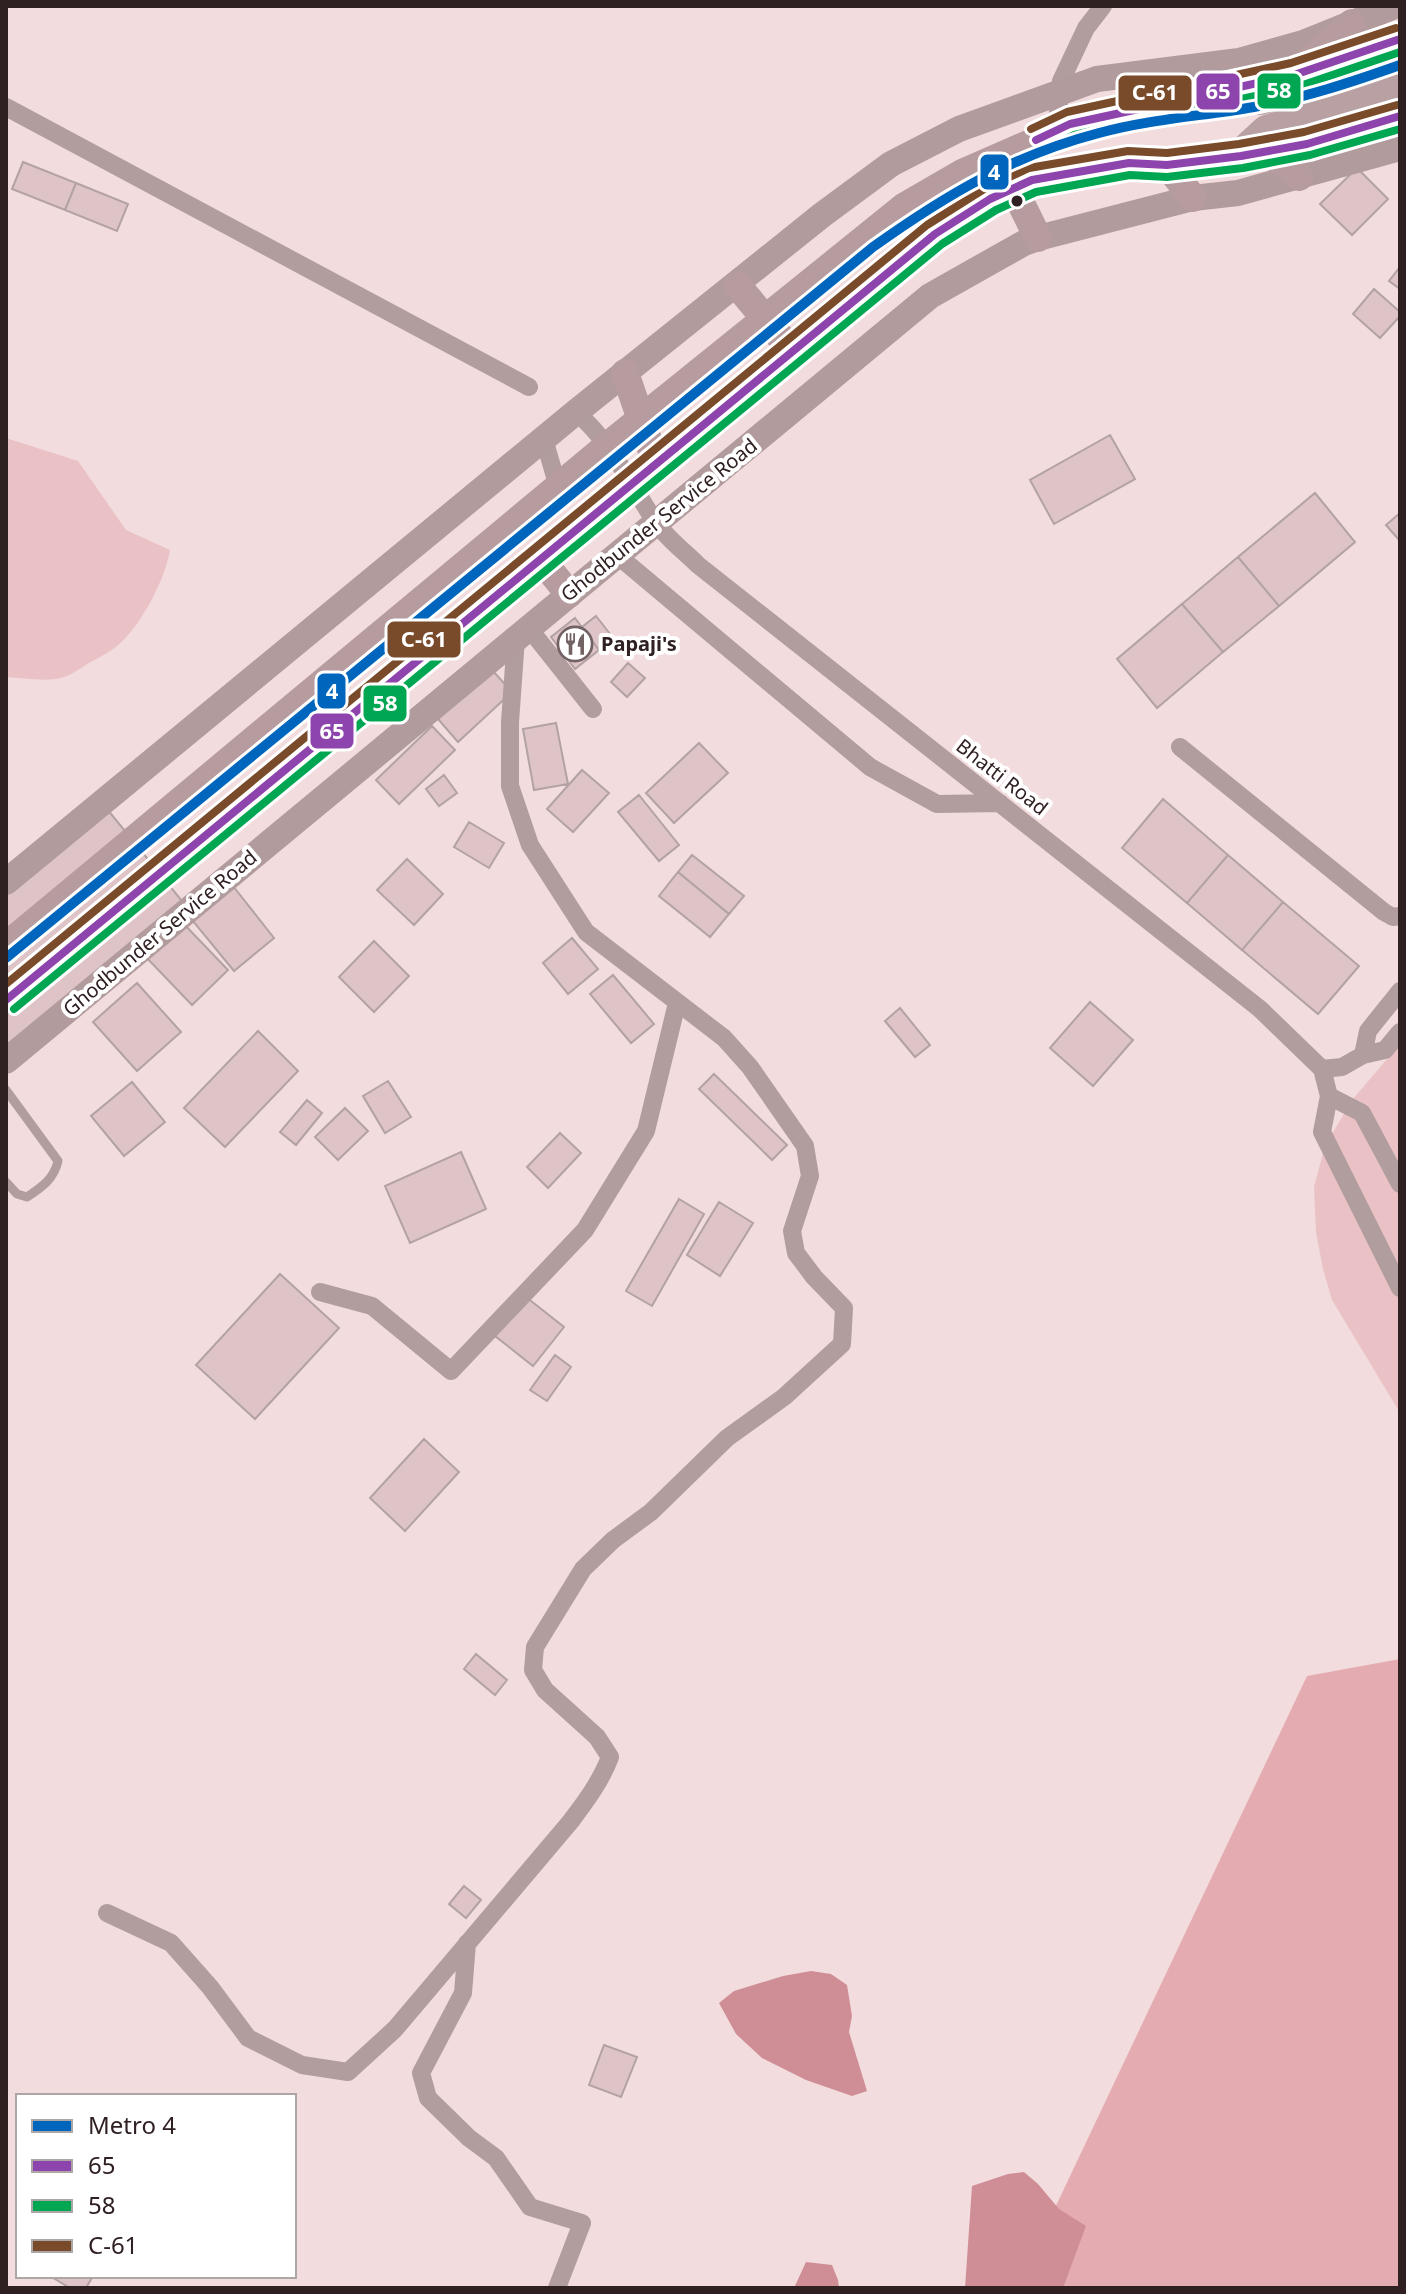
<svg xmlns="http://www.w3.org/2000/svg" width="1406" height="2294" viewBox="0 0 1406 2294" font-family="'Noto Sans',sans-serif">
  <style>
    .green { fill: #eac2c5 }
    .forest { fill: #e4acb1 }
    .water { fill: #cf8e96 }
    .building { fill: #dec4c6; stroke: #b3a2a3; stroke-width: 2 }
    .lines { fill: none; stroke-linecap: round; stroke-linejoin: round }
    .lane { stroke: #b19c9e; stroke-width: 9 }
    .street { stroke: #b19c9e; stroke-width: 18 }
    .secondary { stroke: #b19b9c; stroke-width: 26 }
    .primary { stroke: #b69b9f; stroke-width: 28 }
    .highway { stroke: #b8a0a3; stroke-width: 34 }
    .bus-1-casing { stroke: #fff; stroke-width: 14 }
    .bus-2-casing { stroke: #fff; stroke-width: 14 }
    .bus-3-casing { stroke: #fff; stroke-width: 14 }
    .bus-1 { stroke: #8e44ad; stroke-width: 8 }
    .bus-2 { stroke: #00a651; stroke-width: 8 }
    .bus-3 { stroke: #7a4b2a; stroke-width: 8 }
    .metro-1-casing { stroke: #fff; stroke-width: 16 }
    .metro-1 { stroke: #0065bd; stroke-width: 10 }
    .bus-dot { fill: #2f2022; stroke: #fff; stroke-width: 3 }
    .labels { text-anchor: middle; stroke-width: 8; stroke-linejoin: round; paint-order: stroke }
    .street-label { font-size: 20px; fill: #2f2022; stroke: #fff }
    .poi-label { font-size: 20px; font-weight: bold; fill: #2f2022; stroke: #fff; text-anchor: start }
    .line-badge { stroke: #fff; stroke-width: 3 }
    .badge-label { font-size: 22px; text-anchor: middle; font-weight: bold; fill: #fff }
  </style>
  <rect width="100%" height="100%" fill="#f2dcdd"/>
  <path class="green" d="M6 438 78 461 126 530 170 550C165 580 140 628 116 647 108 653 98 658 89 663 78 670 69 677 56 679 39 681 22 678 6 677Z
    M1400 1044V1413L1332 1300 1323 1269 1316 1232 1314 1187 1325 1146 1352 1100Z"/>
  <path class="forest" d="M1400 1659V2288H1017L1307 1676Z"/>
  <path class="water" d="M811 1971 831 1974 847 1985 852 2016 849 2032 867 2091 852 2096 806 2080 762 2058 736 2034 719 2003 734 1991 783 1976Z
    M1024 2172 1038 2184 1059 2209 1086 2226 1063 2288H965L972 2186 1008 2174Z
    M806 2262 832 2265 838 2280 839 2288H794Z"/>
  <path class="building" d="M23 162 76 183 65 210 12 189Z
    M1357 168 1388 199 1352 235 1320 204Z
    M76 183 128 204 117 231 65 210Z
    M1400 267V289L1389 281Z
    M1374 289 1400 312V316L1380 338 1353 314Z
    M1110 435 1135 479 1054 524 1030 480Z
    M1315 493 1355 542 1279 606 1238 557Z
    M1400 513V541L1386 525Z
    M1238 557 1279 606 1223 652 1182 604Z
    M1182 604 1223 652 1157 708 1117 659Z
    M596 616 614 639 599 650 582 627Z
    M575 618 599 650 575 669 551 637Z
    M628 663 645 678 627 697 611 682Z
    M492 670 512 692 458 742 438 719Z
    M556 723 568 784 534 790 523 729Z
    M432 726 455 750 399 804 376 780Z
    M699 743 728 773 674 823 646 793Z
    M582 770 609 793 573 832 547 809Z
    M444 775 457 793 439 806 426 789Z
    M639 795 679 845 659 861 618 812Z
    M1163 799 1228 855 1187 903 1122 848Z
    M107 809 182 901 6 1047V893Z
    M469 822 504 843 489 868 454 847Z
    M692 855 744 896 729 914 678 872Z
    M1228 855 1283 902 1242 950 1187 903Z
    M407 859 443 894 414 925 377 890Z
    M678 872 729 914 710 937 659 896Z
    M233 886 274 938 234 971 192 920Z
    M1283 902 1359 966 1318 1014 1242 950Z
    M180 920 228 970 192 1005 143 954Z
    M572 938 598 969 568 994 543 963Z
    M374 941 409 976 374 1012 339 977Z
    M613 975 654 1024 631 1043 590 994Z
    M137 983 181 1032 137 1071 93 1022Z
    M1090 1002 1133 1040 1093 1086 1050 1048Z
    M900 1008 930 1045 915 1057 885 1021Z
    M258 1031 298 1071 225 1147 184 1108Z
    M714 1074 787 1145 772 1160 699 1089Z
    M388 1081 411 1117 385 1133 363 1096Z
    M132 1082 165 1122 124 1156 91 1116Z
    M307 1100 322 1113 296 1145 280 1132Z
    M345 1108 368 1131 338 1160 315 1137Z
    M560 1133 581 1153 548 1188 527 1167Z
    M461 1152 486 1209 410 1243 385 1186Z
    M679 1199 704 1214 652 1306 626 1291Z
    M719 1202 753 1223 720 1276 687 1255Z
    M280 1274 339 1328 255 1419 196 1365Z
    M526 1297 564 1327 533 1366 495 1336Z
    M555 1355 571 1367 547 1401 530 1390Z
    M424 1439 459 1472 405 1531 370 1498Z
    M476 1654 507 1680 495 1695 464 1669Z
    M464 1886 481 1900 466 1918 449 1904Z
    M604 2045 637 2057 621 2097 589 2085Z
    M50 2276H93L86 2288H70Z"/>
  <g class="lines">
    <path class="lane" d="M6 1090 58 1161C54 1179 42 1187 27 1197L17 1194 6 1182"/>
    <path class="street" d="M6 107 529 387
      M1056 132 1061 81 1086 28 1103 6
      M576 412C610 441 630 483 654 520 665 537 684 551 698 565L1260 1009 1322 1069 1342 1067 1363 1055 1385 1050 1400 1032
      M544 439 558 487
      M617 555 870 767 937 804 1000 803
      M528 627 593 709
      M1180 747 1384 912 1393 917 1400 916
      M1363 1055 1368 1031 1400 991
      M1322 1069 1329 1096 1322 1132 1400 1288
      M1329 1096 1362 1113 1400 1184
      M320 1292 372 1306 451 1371 585 1230 646 1131 677 1003
      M107 1913 171 1943 210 1987 248 2038 302 2065 348 2072 395 2029 571 1821C586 1801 601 1781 610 1757L597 1737 545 1690 533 1670 535 1647 583 1569 613 1540 651 1512 727 1438 784 1397 842 1344 844 1308 814 1277 796 1253 792 1231 810 1176 805 1146 750 1067 724 1038 586 932 530 845 510 786V722L516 638
      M467 1943 463 1993 421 2073 428 2098 469 2138 496 2158 530 2207 582 2223 557 2288"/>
    <path class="secondary" d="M6 882 576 412 822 215 891 164 959 129 1097 79 1239 61 1303 43 1395 6
      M6 1061 930 296 1024 243 1038 238 1193 198 1238 193 1400 148"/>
    <path class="primary" d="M1294 75 1352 23
      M1267 151 1299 177
      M1167 165 1193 198
      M1013 187 1038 238
      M737 285 792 351
      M625 373 656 463
      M540 558 569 594
      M6 946 606 447 905 206 962 173 1056 132 1070 124 1252 84
      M6 1000 935 234 990 199 1032 180 1129 163 1167 165 1241 156 1307 144 1400 116"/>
    <path class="highway" d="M1230 88 1260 98 1400 57
      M1241 156 1267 132 1400 89"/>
    <g class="bus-1-casing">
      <path id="bus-1" d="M1036 140 1070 124 1294 75 1400 39
        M6 1000 935 234 990 199 1032 180 1129 163 1167 165 1241 156 1307 144 1400 116"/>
    </g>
    <g class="bus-2-casing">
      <path id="bus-2" d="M1041 151 1074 135 1297 87 1400 52
        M14 1009 942 244 996 210 1036 192 1130 175 1167 177 1243 168 1310 155 1400 129"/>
    </g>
    <g class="bus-3-casing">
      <path id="bus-3" d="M1031 129 1067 112 1291 63 1396 28
        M6 984 927 225 984 189 1029 168 1128 151 1167 153 1239 144 1304 132 1397 105"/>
    </g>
    <use href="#bus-1" class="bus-1"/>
    <use href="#bus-2" class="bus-2"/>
    <use href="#bus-3" class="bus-3"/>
    <g class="metro-1-casing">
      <path id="metro-1" d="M6 958 873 247C946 195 1011 156 1099 133 1150 119 1203 116 1254 107 1304 98 1352 82 1400 65"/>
    </g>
    <use href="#metro-1" class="metro-1"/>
  </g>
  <defs>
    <g id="restaurant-ring" transform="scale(1.8)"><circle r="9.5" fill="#fff" stroke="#736263" stroke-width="1.5"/><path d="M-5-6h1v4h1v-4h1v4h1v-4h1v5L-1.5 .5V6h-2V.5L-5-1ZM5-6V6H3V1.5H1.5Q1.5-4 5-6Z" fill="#736263"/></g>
  </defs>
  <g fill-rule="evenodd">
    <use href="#restaurant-ring" x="575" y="644"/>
  </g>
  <circle class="bus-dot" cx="1017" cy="201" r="7"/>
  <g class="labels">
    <g class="street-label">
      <text transform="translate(659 520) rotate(-39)" y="7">Ghodbunder Service Road</text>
      <text transform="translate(1002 777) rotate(38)" y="7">Bhatti Road</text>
      <text transform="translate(160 933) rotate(-40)" y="7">Ghodbunder Service Road</text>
    </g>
    <g class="poi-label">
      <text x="601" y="651">Papaji's</text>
    </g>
  </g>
  <g class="line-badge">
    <rect x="1256" y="72" width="46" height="38" rx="8" fill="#00a651"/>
    <rect x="1195" y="72" width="46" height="39" rx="8" fill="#8e44ad"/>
    <rect x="1117" y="74" width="76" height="38" rx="8" fill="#7a4b2a"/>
    <rect x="979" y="153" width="31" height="38" rx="8" fill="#0065bd"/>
    <rect x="386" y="620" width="76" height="39" rx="8" fill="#7a4b2a"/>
    <rect x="316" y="672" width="31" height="38" rx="8" fill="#0065bd"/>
    <rect x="362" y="684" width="46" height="39" rx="8" fill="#00a651"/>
    <rect x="309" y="712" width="46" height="38" rx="8" fill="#8e44ad"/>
  </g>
  <g class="badge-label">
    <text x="1279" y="98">58</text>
    <text x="1218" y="99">65</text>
    <text x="1155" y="100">C-61</text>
    <text x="994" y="180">4</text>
    <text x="424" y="647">C-61</text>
    <text x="332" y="699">4</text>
    <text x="385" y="711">58</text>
    <text x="332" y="739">65</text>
  </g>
  <rect width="1406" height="2294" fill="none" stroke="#2f2022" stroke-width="16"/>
  <rect x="16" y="2094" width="280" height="184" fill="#ffffff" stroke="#aca6a7" stroke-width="2"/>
  <rect x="32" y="2120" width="40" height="12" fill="#0065bd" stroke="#aca6a7" stroke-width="2"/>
  <text x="88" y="2134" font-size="24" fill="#2f2022">Metro 4</text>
  <rect x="32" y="2160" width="40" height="12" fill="#8e44ad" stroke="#aca6a7" stroke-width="2"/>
  <text x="88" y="2174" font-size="24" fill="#2f2022">65</text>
  <rect x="32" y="2200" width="40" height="12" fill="#00a651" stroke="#aca6a7" stroke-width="2"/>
  <text x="88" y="2214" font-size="24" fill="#2f2022">58</text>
  <rect x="32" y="2240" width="40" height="12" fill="#7a4b2a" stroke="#aca6a7" stroke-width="2"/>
  <text x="88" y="2254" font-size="24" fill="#2f2022">C-61</text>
</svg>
